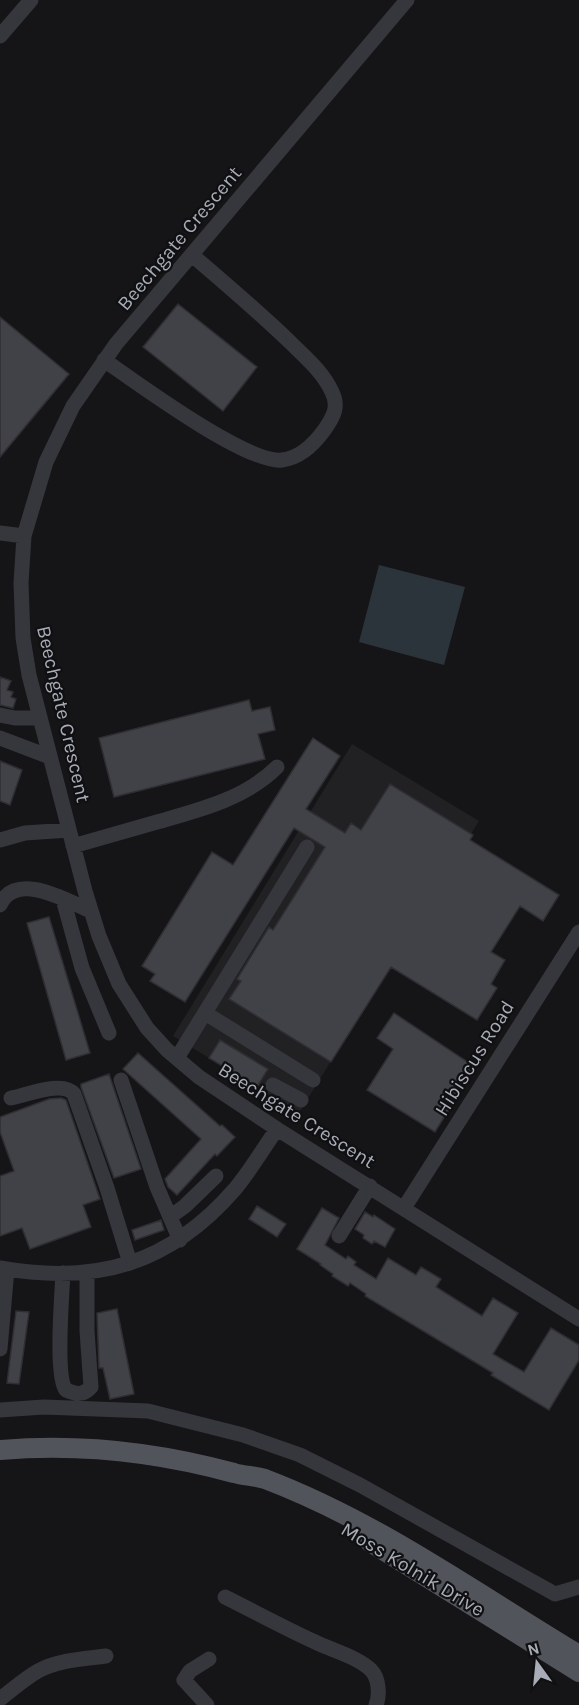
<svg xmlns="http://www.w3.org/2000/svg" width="579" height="1705" viewBox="0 0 579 1705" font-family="Karla,sans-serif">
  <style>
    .built { fill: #212124 }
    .water { fill: #2c343b }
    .building { fill: #414247; stroke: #2f2f33; stroke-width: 1.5 }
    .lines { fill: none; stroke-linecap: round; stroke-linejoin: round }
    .minor { stroke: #36373c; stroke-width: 15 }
    .major { stroke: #52545b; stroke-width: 20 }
    .labels { text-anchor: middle; stroke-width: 4.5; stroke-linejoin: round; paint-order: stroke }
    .street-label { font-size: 20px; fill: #a7acb7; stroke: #101012 }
  </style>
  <rect width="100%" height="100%" fill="#151517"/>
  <path class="built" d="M352 744 479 821 299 1113 173 1036Z"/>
  <path class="water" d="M379 565 465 587 444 665 359 642Z"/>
  <path class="building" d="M178 304 257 367 223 411 143 347Z
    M0 317 69 374 0 457Z
    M0 677 11 681 7 690 13 692 11 697 16 699 13 708 0 705Z
    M249 700 252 711 270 707 275 730 258 734 265 759 114 797 99 738Z
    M313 738 340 756 306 809 345 833 351 823 361 830 390 784 473 835 470 840 559 895 543 921 520 906 491 952 505 960 491 984 497 988 477 1020 391 967 331 1062 229 999 241 981 237 979 269 927 273 930 325 847 294 828 185 1002 150 981 155 974 142 966 212 852 233 865Z
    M0 761 22 770 10 805 0 801Z
    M49 917 90 1053 66 1060 27 923Z
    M394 1013 475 1067 435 1132 367 1090 393 1049 377 1038Z
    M220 1040 268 1069 257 1087 209 1058Z
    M138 1053 220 1126 222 1125 235 1137 217 1156 215 1154 177 1195 168 1187 165 1179 201 1139 123 1069Z
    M109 1074 141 1169 114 1178 81 1087V1084Z
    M61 1098 66 1100 100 1199 83 1205 91 1227 30 1249 22 1228 0 1236V1176L14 1171 0 1132V1117L49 1099Z
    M257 1206 286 1224 277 1237 249 1219Z
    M322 1208 339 1218 325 1245 346 1259 348 1256 356 1262 354 1265 376 1279 388 1258 416 1275 421 1267 441 1279 436 1287 482 1316 493 1298 518 1313 493 1354 524 1372 551 1328 579 1345V1360L549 1410 491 1375 493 1373 365 1296 366 1294 350 1283 348 1286 332 1276 333 1274 320 1265 321 1264 297 1249Z
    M365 1212 373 1217 374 1215 395 1229 385 1247 374 1241 372 1244 363 1238 364 1235 355 1229Z
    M161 1220 164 1230 135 1240 132 1230Z
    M117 1309 134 1394 110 1399 103 1368H99L97 1313Z
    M16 1311 29 1312 19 1384 7 1383Z"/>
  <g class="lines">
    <path class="minor" d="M407 0 116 344 73 406 46 462 24 536 21 583 23 638 29 675 85 891 99 936 119 984 147 1028 167 1050 199 1077 277 1129 579 1319
      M0 36 31 0
      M104 360C137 383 247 464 282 460 300 458 315 443 325 429 334 416 339 406 332 392 323 372 306 358 291 343 259 312 226 284 192 255
      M0 533 24 536
      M0 715 15 718H40
      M0 738 50 757
      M0 840 25 833 69 830
      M73 846C101 838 129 830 157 822 199 810 245 799 277 767
      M63 899 82 968 109 1033
      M0 905C16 870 67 901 91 911
      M205 1013 313 1080
      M177 1058 307 847
      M121 1080 157 1187 180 1240
      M273 1085 301 1100
      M11 1098C27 1095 63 1080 74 1094L107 1188 130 1263
      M404 1208 579 932
      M170 1217 185 1206 216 1176
      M339 1236 370 1186
      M0 1268C97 1285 170 1264 235 1189 250 1171 263 1149 277 1129
      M63 1273C62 1294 55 1377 66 1390 76 1394 83 1396 91 1387L87 1331V1273
      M0 1349 7 1269
      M0 1410 44 1407 148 1411 243 1435 300 1455 360 1485 555 1594 579 1587
      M225 1597C255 1612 283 1627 313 1641 331 1650 356 1656 371 1670 379 1678 380 1695 376 1705
      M0 1699C12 1690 24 1679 38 1671 58 1660 83 1659 106 1656
      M207 1705 184 1680 190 1671 209 1659"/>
    <path class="major" d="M0 1450C80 1443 157 1452 234 1473 244 1476 256 1476 265 1479 378 1522 476 1593 579 1655
      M370 1542 579 1672"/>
  </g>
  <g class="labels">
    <g class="street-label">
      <text transform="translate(179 238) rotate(-50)" y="7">Beechgate Crescent</text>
      <text transform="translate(64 714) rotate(77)" y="7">Beechgate Crescent</text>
      <text transform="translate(474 1058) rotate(-58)" y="7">Hibiscus Road</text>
      <text transform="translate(297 1115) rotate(32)" y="7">Beechgate Crescent</text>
      <text transform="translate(413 1569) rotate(31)" y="7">Moss Kolnik Drive</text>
    </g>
  </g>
  <g transform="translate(537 1663) rotate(345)" stroke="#101012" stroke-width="4.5" paint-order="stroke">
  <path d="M0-4.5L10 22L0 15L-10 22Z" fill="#a7acb7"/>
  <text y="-9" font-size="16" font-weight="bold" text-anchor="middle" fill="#a7acb7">N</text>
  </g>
</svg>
